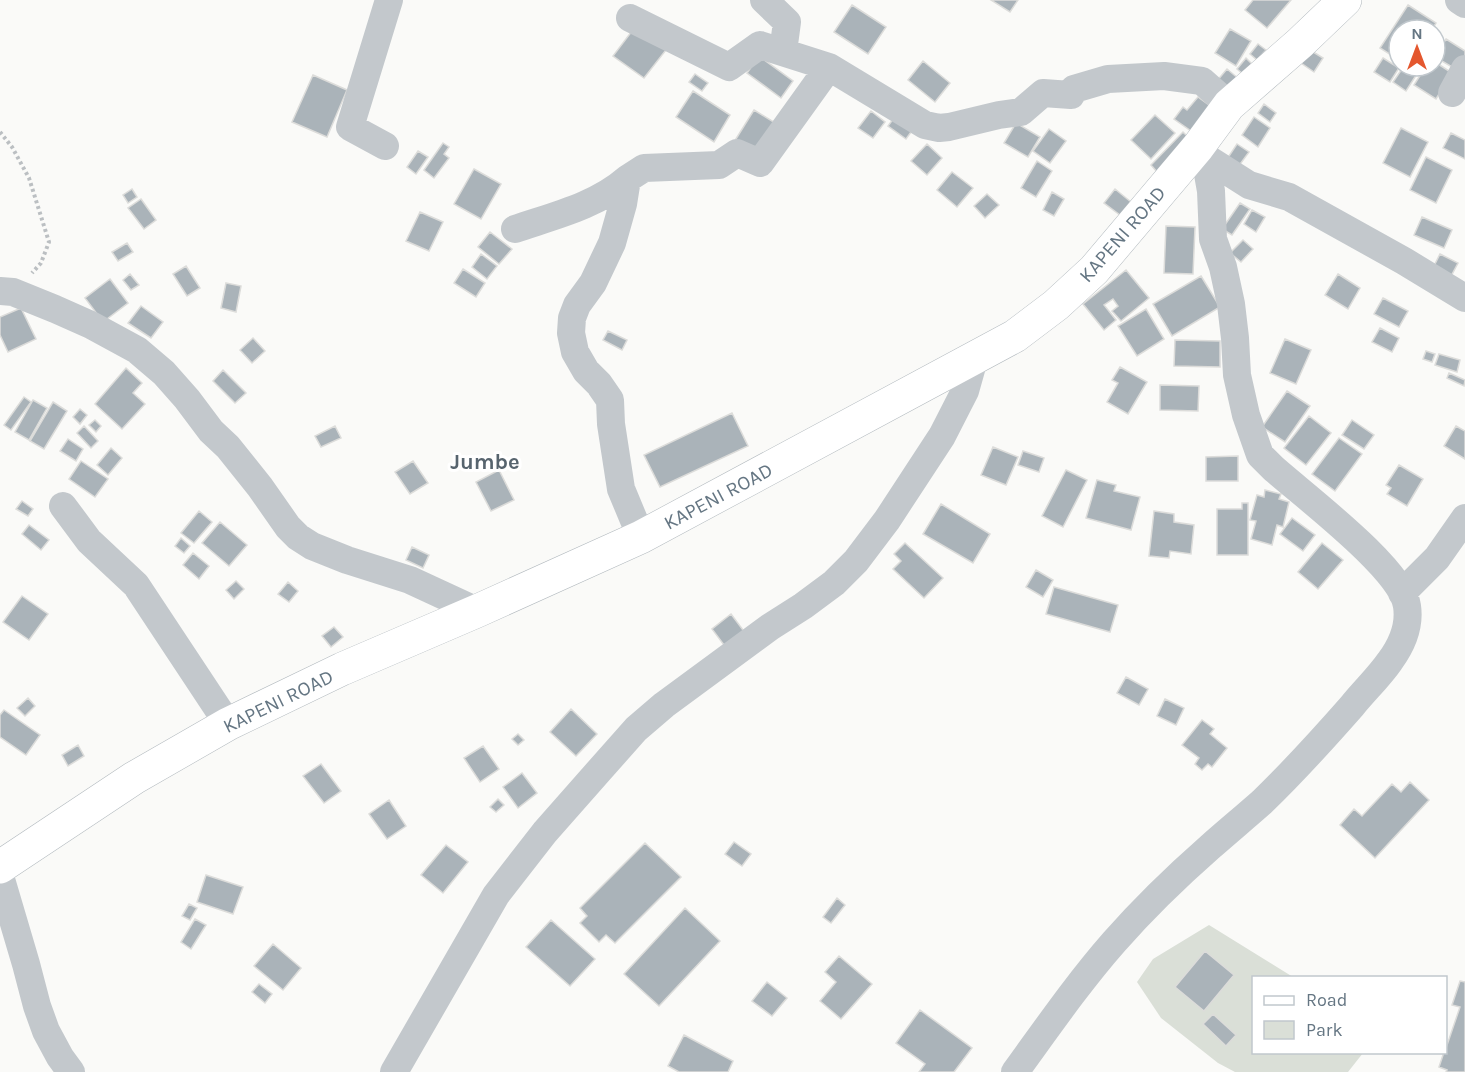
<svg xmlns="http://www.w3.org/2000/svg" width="1465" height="1072" viewBox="0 0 1465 1072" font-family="Karla,sans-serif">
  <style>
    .green { fill: #dadfd7 }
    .building { fill: #aab3b9; stroke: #dcdcda; stroke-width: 1.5 }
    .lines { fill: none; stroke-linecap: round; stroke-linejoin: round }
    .secondary-casing { stroke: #b3babf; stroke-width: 34 }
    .path { stroke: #bbbfc2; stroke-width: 4; stroke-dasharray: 3 3; stroke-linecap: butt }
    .street { stroke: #c3c8cc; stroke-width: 28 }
    .secondary { stroke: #fff; stroke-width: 33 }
    .labels { text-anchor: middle; stroke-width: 6; stroke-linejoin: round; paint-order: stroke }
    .street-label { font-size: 20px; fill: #657683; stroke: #fff }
    .quarter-label { font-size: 22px; font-weight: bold; fill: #57646e; stroke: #fff }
  </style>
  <rect width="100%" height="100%" fill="#fafaf8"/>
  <path class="green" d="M1209 925 1293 977 1254 978V1052L1363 1053 1348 1072H1235L1218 1063 1161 1018 1137 982 1153 959Z"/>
  <path class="building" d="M991 0H1018L1010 12Z
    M1253 0H1291L1267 28 1245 10Z
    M852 5 886 27 868 54 834 32Z
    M1408 5 1436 23 1433 28 1438 31 1435 36V30H1399V60L1380 48Z
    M635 27 666 50 644 78 613 56Z
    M1230 29 1251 41 1236 66 1215 53Z
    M1446 39 1465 51V64L1452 67 1435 57Z
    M1258 44 1266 50 1257 60 1250 54Z
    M1310 50 1323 58 1314 72 1301 63Z
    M759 56 793 81 781 98 747 73Z
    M1246 58 1253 65 1244 75 1237 69Z
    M1383 58 1399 68 1390 82 1374 72Z
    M923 61 950 83 935 102 908 80Z
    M1435 62 1452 73 1436 99 1414 85 1426 66H1435Z
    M1404 66H1422L1406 91 1393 82Z
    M1227 69 1239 79 1229 92 1216 82Z
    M695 74 708 83 702 91 689 82Z
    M313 75 347 90 327 137 292 122Z
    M693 91 730 115 714 142 676 117Z
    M1198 97 1213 108 1194 133 1174 119 1183 107 1187 110Z
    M1264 104 1276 113 1270 122 1258 113Z
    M754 110 777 124 757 156 734 142Z
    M871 111 885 122 873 138 858 128Z
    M896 115 914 128 906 139 888 126Z
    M1155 115 1175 133 1151 159 1131 140Z
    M1254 117 1270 128 1258 147 1242 135Z
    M1016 123 1040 137 1028 157 1004 143Z
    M1401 128 1428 142 1410 177 1383 163Z
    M1049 129 1066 141 1050 163 1033 151Z
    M1183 132 1191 140 1158 173 1151 165Z
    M1451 133 1465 140V159L1443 148Z
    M443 143 449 147 444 154 449 158 434 178 424 170Z
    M927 144 942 158 927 175 911 161Z
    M1237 144 1249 152 1238 167 1227 159Z
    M418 151 428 157 416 174 407 167Z
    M1426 157 1452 170 1436 203 1410 190Z
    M1037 161 1052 171 1036 197 1021 188Z
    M474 169 501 184 481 219 454 204Z
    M952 172 973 188 957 207 937 190Z
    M132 189 137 197 128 203 123 195Z
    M1115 189 1131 202 1120 215 1104 203Z
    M1052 192 1064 199 1054 216 1043 210Z
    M987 194 999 205 985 218 974 206Z
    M141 199 156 220 144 229 128 208Z
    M1240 203 1250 209 1232 235 1222 229Z
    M1252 210 1265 217 1256 232 1244 224Z
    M420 212 443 222 429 251 406 241Z
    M1422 217 1452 230 1444 248 1414 235Z
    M1166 226 1195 227 1193 274 1164 273Z
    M490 232 512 249 499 264 478 247Z
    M1243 240 1253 249 1241 262 1230 253Z
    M127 243 133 252 118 261 112 252Z
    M481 254 497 266 487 279 472 267Z
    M1440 254 1458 263 1449 280 1431 272Z
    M186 266 200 288 187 296 173 274Z
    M463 269 485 283 476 297 454 283Z
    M1126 270 1149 298 1121 321 1112 311 1118 306 1113 299 1104 305 1116 320 1104 330 1083 304Z
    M130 274 139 285 131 290 123 280Z
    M1338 274 1360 288 1348 309 1325 295Z
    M1201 276 1220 307 1172 336 1153 304Z
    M110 279 128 303 103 322 85 298Z
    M226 283 241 286 236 312 221 308Z
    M1383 298 1408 311 1399 327 1374 314Z
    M141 306 163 322 151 338 128 323Z
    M21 308 36 339 8 352 0 335V317Z
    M1146 309 1164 339 1137 356 1118 326Z
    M1380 328 1399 338 1392 352 1372 342Z
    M608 331 627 340 622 350 603 340Z
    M253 338 265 351 252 363 240 350Z
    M1285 339 1311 350 1296 384 1270 373Z
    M1175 340 1220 341V367L1174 366Z
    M1426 351 1435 354 1432 362 1423 359Z
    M1439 354 1460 360 1457 372 1435 365Z
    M1120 367 1147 382 1128 414 1107 402 1118 383 1112 380Z
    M126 368 142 383 133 393 145 404 122 429 95 404Z
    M223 370 246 393 235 403 213 381Z
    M1449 373 1465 380 1464 386 1447 378Z
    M1160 385 1199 386 1198 411 1160 410Z
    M1287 391 1310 406 1285 442 1262 427Z
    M24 397 31 402 11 430 4 425Z
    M33 400 47 408 29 440 15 432Z
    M53 402 67 411 44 449 30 441Z
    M80 409 87 415 80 424 73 417Z
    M732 413 748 446 660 487 644 455Z
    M1309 416 1331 433 1306 465 1284 448Z
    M95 420 101 426 96 432 89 425Z
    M1352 420 1374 435 1364 449 1342 435Z
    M84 426 98 441 91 448 77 433Z
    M335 426 341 438 321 447 315 436Z
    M1456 426 1465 431V459L1444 446Z
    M1339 438 1362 454 1335 491 1312 474Z
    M68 439 83 449 76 461 60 451Z
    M993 447 1018 457 1006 485 981 475Z
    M111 448 122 458 108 475 97 465Z
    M1023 451 1044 458 1039 472 1018 465Z
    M1238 456V481H1206V457Z
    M81 461 108 479 95 497 69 479Z
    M413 461 428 483 410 494 395 472Z
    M1399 465 1423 479 1407 506 1387 494 1391 488 1386 485Z
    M499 470 514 500 491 511 476 482Z
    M1066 470 1087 480 1063 527 1042 516Z
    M1097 480 1116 485 1114 491 1140 497 1131 530 1086 518Z
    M1265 490 1281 494 1279 499 1289 502 1283 527 1277 525 1272 545 1251 539 1256 521 1250 520 1257 495 1264 497Z
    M22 501 33 509 28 516 16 509Z
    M1242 503H1248V555H1217V509H1242Z
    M941 504 990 534 973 563 923 534Z
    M199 511 212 522 194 543 181 533Z
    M1154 511 1174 514V522L1194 525 1191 554 1170 551 1169 558 1149 556Z
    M1292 518 1315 535 1303 551 1280 534Z
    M220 522 247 545 229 566 202 543Z
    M29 525 49 540 41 550 22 534Z
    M181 538 190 546 184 553 175 546Z
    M905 543 943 578 924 598 893 569 901 561 894 554Z
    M1322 543 1343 560 1318 589 1298 572Z
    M412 547 429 555 423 568 406 560Z
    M193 553 209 566 199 579 183 565Z
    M1036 570 1053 580 1043 597 1026 587Z
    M236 581 244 589 234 599 226 590Z
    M288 582 298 591 289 602 278 594Z
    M1054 587 1118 605 1110 632 1046 614Z
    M22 596 48 614 29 640 3 622Z
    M731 614 746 634 727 649 712 629Z
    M334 627 343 637 331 647 322 636Z
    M1126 677 1148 689 1139 705 1117 693Z
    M28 698 35 706 25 716 17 708Z
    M1165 699 1184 708 1176 725 1157 716Z
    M571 709 597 734 576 756 550 732Z
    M4 710 40 735 26 755 0 737V715Z
    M1202 720 1214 729 1210 734 1227 748 1212 767 1208 764 1202 770 1195 764 1199 758 1182 745Z
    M518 734 524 740 518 745 512 739Z
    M78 745 84 756 68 766 62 755Z
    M483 746 499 769 480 782 464 758Z
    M321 764 341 791 324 803 303 776Z
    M522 773 537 793 518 808 503 787Z
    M1410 782 1429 800 1375 858 1340 825 1354 809 1362 816 1392 784 1401 792Z
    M498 799 504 805 496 812 490 807Z
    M389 800 406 826 387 839 369 814Z
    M734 842 751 854 742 866 725 854Z
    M645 843 681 877 615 943 606 935 599 942 580 923 587 916 580 908Z
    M446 845 468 862 443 893 421 875Z
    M206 875 243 887 233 914 197 902Z
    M837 898 845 905 831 923 823 917Z
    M189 904 197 908 190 920 182 916Z
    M685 908 720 941 659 1006 624 974Z
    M195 919 206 925 191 949 181 942Z
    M551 920 595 959 570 986 526 947Z
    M273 944 301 968 283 990 254 966Z
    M1205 951 1234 975 1204 1011 1175 987Z
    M839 956 872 984 841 1019 820 1001 836 982 825 972Z
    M1460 981 1465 982V1072H1446L1447 1070 1439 1067 1444 1052H1446V1048L1460 1007 1452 1005Z
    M767 982 787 998 772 1016 752 1001Z
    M259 984 272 994 265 1003 252 992Z
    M920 1010 972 1048 954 1072H919L925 1064 896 1043Z
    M1213 1014 1236 1035 1226 1046 1203 1024Z
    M684 1035 733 1061 728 1072H679L668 1066Z"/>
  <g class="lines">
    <g class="secondary-casing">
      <path id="secondary" d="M0 867 134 778 228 724 342 669 477 611 641 537 1015 336 1056 305 1094 270 1198 147 1229 105 1300 43 1345 0"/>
    </g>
    <path class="path" d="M0 132 12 147 29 178 49 242 41 263 32 273"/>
    <path class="street" d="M764 0 787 22 783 52
      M1459 0 1465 4
      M630 18 729 67 760 45 829 67 925 125 939 128 949 127 999 115 1021 112 1043 93 1071 95 1074 89 1108 79 1164 76 1202 81 1229 105
      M1452 93 1465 69
      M385 146 350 127 389 0
      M1198 147 1205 157 1249 185 1289 197 1404 261 1465 298
      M627 179 644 168 719 165 737 153 760 163 829 67
      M515 229C553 216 596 206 627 179L623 204 612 243 593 283 577 305 572 318 571 333 575 352 586 371 599 384 610 400 611 424 621 489 641 537
      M0 291 13 292 55 309 91 325 137 350 164 373 187 399 211 431 228 447 260 487 288 527 298 537 312 546 347 560 410 580 477 611
      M63 506 89 541 136 585 228 724
      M1402 593 1437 558 1465 518
      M0 876 26 964 37 1006 46 1031 60 1057 71 1072
      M394 1072 496 895 545 832 597 773 636 729 664 705 770 627 803 606 834 583 856 561 887 520 942 436 965 391 974 359
      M1015 1072C1047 1028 1078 983 1114 942 1143 909 1177 876 1210 847 1227 832 1245 817 1262 802 1293 772 1323 739 1352 706 1364 691 1379 677 1390 661 1401 646 1410 626 1407 606 1402 569 1303 495 1273 468L1260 455 1246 415 1237 375 1235 338 1231 304 1223 267 1213 239 1211 191 1205 157"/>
    <use href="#secondary" class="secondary"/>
  </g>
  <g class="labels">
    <g class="street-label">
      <text transform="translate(1122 234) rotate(-49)" y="7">KAPENI ROAD</text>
      <text transform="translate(718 496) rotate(-28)" y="7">KAPENI ROAD</text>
      <text transform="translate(278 701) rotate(-26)" y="7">KAPENI ROAD</text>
    </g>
    <g class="quarter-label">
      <text x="485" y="469">Jumbe</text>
    </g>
  </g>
  <rect x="1252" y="976" width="195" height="78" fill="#ffffff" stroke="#c1c8cd" stroke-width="1.5"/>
  <rect x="1264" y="996" width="30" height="9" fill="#ffffff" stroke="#c1c8cd" stroke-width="1.5"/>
  <text x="1306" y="1006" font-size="18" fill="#657683">Road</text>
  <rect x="1264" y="1021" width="30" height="18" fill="#dadfd7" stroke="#c1c8cd" stroke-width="1.5"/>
  <text x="1306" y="1036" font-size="18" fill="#657683">Park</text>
  <g transform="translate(1417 48)"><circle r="28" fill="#ffffff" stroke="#c1c8cd" stroke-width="1.5"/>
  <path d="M0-4.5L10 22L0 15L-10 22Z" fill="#e4572e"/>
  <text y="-9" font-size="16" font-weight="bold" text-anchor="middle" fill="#657683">N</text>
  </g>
</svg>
